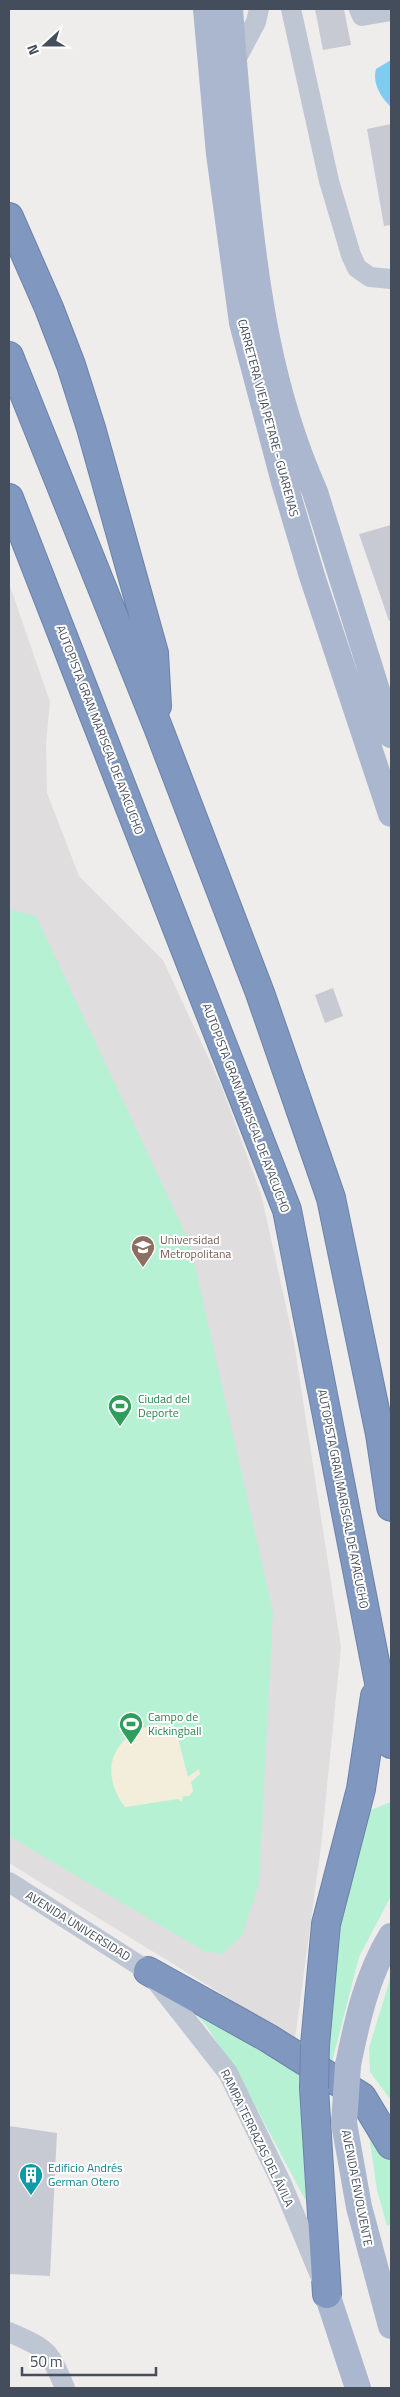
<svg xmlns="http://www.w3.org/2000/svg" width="400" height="2397" viewBox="0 0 400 2397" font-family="'Titillium Web',sans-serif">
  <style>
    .education { fill: #e0ddde }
    .green { fill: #b6f1d4 }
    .sand { fill: #f3eedb }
    .water { fill: #80ccf1 }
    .building { fill: #c8cad3 }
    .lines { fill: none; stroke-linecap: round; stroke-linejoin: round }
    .highway-casing { stroke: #6b82ab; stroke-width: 30 }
    .minor { stroke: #bec6d3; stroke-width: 20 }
    .major { stroke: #aab7ce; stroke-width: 26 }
    .highway { stroke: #8097bf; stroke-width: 28 }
    .highway-bridge-casing { stroke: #6b82ab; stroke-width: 30; stroke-linecap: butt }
    .major-bridge { stroke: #aab7ce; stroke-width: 26 }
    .highway-bridge { stroke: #8097bf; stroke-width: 28 }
    .labels { text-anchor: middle; stroke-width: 4; stroke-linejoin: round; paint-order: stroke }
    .street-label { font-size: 12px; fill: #444d5b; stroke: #fff }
    .education-label { font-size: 12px; fill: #785e54; stroke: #fff; text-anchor: start }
    .leisure-label { font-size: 12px; fill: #27864d; stroke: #fff; text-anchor: start }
    .culture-label { font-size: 12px; fill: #0d838f; stroke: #fff; text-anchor: start }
  </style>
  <rect width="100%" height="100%" fill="#efecec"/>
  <path class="education" d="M9 583 50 702 46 743 47 793 79 876 163 960 221 1085 261 1194 294 1342 341 1647 321 1846 295 2039 9 1863Z"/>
  <path class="green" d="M9 909 36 916 190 1243 273 1612 259 1884 242 1936 222 1954 204 1951 9 1836Z
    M391 1802V1896L359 1957 330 2070 320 2064 343 1912 368 1811Z
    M151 1967 308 2070 317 2222 248 2092 206 2025Z
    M391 1976V2100L370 2072 369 2048Z
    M366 2114 391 2150V2224L387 2226 377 2190Z"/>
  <path class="sand" d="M157 1724 175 1727 188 1777 199 1769 200 1774 191 1782 193 1791 189 1796H183L182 1802 178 1799 125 1807C97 1770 114 1733 157 1724Z"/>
  <path class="water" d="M391 60V107C381 98 372 83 376 69Z"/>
  <path class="building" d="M315 9H344L351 45 323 50Z
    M391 124V225L384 226 367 129Z
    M391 525V620L389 621 359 534Z
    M333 988 343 1016 325 1023 315 995Z
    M9 2126 57 2133 50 2276 9 2274Z"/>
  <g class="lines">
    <g class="highway-casing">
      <path id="highway" d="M9 217 49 308 71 365 91 428 154 653 157 706
        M9 356 158 727 260 993 331 1198 380 1434 391 1507
        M9 498 287 1210 391 1744
        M148 1971 268 2038 362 2097 391 2145
        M315 2045 326 1924 361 1789 375 1696
        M314 2088 327 2294"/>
    </g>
    <path class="minor" d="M291 9 329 181 351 255 357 268 370 277 391 279
      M359 9 362 16 391 11
      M233 65 256 22 259 9
      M9 1882 148 1971 228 2073 282 2184 321 2278
      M9 2332C48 2350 48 2348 65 2388"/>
    <path class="major" d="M206 9 219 154 242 323 284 482 312 576 391 814
      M230 9C234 66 239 122 245 179 256 289 270 391 315 492L391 735
      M348 2065C357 2021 367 1975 391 1936
      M344 2123 359 2207 391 2326
      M327 2294 358 2388"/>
    <use href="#highway" class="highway"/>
    <g class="highway-bridge-casing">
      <path id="highway-bridge" d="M314 2088 315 2045"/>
    </g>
    <path class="major-bridge" d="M344 2123 348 2065"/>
    <use href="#highway-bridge" class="highway-bridge"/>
  </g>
  <defs>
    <g id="university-pin" transform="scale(1.25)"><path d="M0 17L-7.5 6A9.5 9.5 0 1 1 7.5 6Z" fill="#8d6e63" stroke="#fff"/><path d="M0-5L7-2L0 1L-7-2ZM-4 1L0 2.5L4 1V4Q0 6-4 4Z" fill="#fff"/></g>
    <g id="stadium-pin" transform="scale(1.25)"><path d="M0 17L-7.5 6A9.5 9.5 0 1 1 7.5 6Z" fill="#2e9e5b" stroke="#fff"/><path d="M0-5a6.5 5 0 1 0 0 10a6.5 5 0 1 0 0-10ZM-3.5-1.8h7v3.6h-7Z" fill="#fff"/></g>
    <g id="building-pin" transform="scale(1.25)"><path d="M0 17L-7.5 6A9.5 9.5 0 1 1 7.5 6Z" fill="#0f9aa8" stroke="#fff"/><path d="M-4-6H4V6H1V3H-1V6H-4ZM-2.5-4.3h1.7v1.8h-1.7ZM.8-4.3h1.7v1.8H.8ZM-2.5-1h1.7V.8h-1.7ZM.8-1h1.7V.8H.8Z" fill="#fff"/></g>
  </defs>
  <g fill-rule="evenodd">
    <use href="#university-pin" x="143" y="1247"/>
    <use href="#stadium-pin" x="120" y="1406"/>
    <use href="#stadium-pin" x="131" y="1724"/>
    <use href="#building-pin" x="31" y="2175"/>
  </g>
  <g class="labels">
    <g class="street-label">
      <text transform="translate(268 418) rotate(75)" y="4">CARRETERA VIEJA PETARE - GUARENAS</text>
      <text transform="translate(100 730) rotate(69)" y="4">AUTOPISTA GRAN MARISCAL DE AYACUCHO</text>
      <text transform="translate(246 1108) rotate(69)" y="4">AUTOPISTA GRAN MARISCAL DE AYACUCHO</text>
      <text transform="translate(343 1499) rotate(79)" y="4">AUTOPISTA GRAN MARISCAL DE AYACUCHO</text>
      <text transform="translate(78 1926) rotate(32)" y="4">AVENIDA UNIVERSIDAD</text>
      <text transform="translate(257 2138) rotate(64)" y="4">RAMPA TERRAZAS DEL ÁVILA</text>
      <text transform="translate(357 2188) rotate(79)" y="4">AVENIDA ENVOLVENTE</text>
    </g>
    <g class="education-label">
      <text x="160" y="1244">Universidad<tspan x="160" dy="14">Metropolitana</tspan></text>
    </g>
    <g class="leisure-label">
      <text x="138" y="1403">Ciudad del<tspan x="138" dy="14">Deporte</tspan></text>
      <text x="148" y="1721">Campo de<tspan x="148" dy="14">Kickingball</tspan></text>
    </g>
    <g class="culture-label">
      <text x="48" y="2172">Edificio Andrés<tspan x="48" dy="14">German Otero</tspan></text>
    </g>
  </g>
  <rect width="400" height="2397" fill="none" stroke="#444d5b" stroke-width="20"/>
  <g transform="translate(45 45) rotate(249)" stroke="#ffffff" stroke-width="4" paint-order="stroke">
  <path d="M0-4L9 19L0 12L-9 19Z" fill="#444d5b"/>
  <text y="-8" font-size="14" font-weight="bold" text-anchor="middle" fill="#444d5b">N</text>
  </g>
  <path d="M22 2367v8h134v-8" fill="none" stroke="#444d5b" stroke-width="2.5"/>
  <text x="30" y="2367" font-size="15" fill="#444d5b" stroke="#ffffff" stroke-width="4" paint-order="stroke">50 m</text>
</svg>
